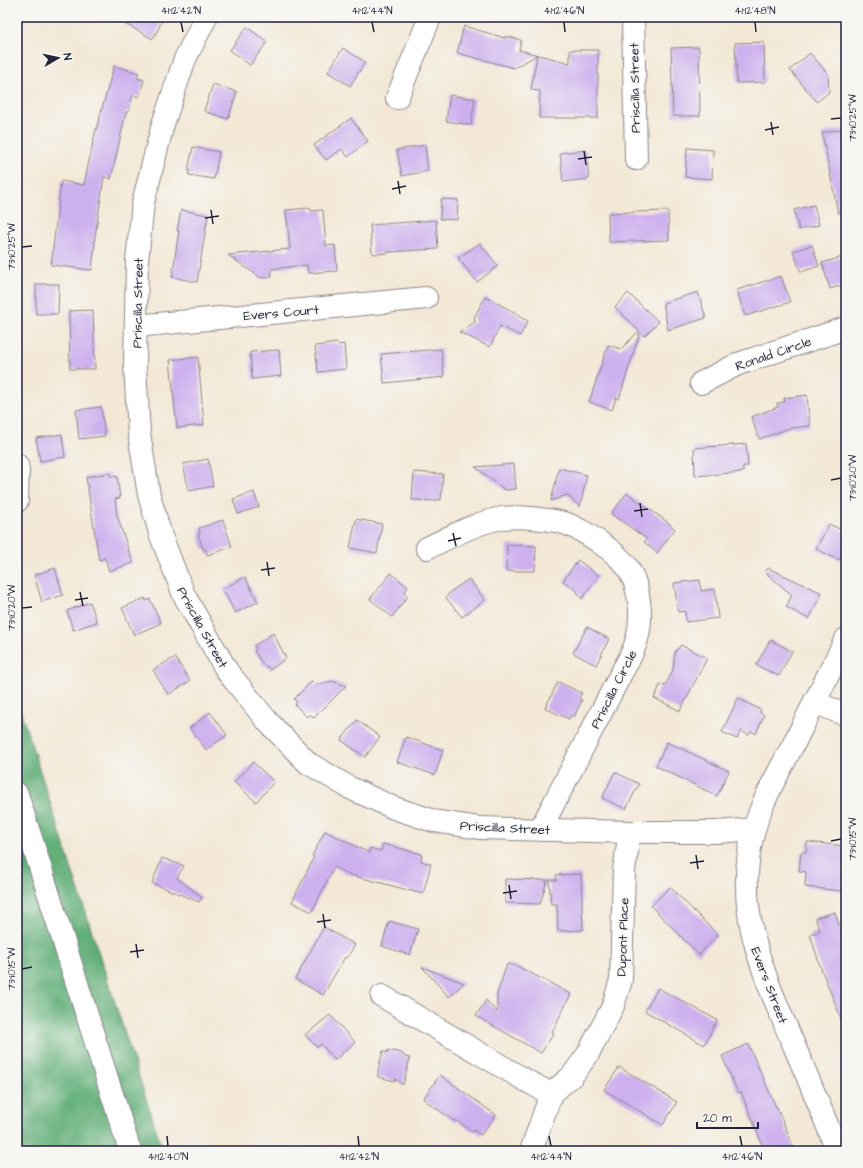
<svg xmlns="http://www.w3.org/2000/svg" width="863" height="1168" viewBox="0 0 863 1168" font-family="'Architects Daughter',sans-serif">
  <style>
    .forest { fill: #62af78; stroke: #42685a }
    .building { fill: #cdb0ee }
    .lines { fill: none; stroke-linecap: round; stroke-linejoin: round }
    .minor-casing { stroke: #8a8588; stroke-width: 24 }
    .minor { stroke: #fff; stroke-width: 22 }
    .ticks { fill: none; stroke: #22223b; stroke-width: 1.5 }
    .labels { text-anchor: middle; stroke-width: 3; stroke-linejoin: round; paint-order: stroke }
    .street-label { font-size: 13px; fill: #22223b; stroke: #f6f6f2 }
    .neatline { fill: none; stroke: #22223b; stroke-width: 1.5 }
    .ticks-label { font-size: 10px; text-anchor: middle; fill: #22223b }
  </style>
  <rect width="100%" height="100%" fill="#f6f6f2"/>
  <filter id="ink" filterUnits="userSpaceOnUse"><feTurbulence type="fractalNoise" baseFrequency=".025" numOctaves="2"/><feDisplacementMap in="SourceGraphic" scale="8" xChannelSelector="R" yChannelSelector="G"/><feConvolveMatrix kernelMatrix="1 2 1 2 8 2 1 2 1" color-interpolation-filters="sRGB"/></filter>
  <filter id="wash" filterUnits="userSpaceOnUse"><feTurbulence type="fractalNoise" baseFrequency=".012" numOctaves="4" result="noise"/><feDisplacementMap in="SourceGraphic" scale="16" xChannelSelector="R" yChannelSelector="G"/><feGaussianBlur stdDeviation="0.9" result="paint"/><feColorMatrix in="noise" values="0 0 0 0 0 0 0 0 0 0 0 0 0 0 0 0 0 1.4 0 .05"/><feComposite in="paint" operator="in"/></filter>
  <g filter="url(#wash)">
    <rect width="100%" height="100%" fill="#f3e8d6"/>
    <path class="forest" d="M17 700 163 1151H17Z"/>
    <g id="blocks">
      <path class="building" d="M112 17H164L153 39Z
        M464 26 505 38 506 36 521 40 519 50 570 63V50H598V118H539L540 91 531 90 537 55 514 68 457 53Z
        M247 27 267 42 250 65 230 50Z
        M764 42 765 82 737 83 735 43Z
        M699 47 700 116H673L671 48Z
        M343 48 365 62 350 86 328 72Z
        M810 53 828 74 829 92 817 102 790 70Z
        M114 66 139 73 137 78 144 80 139 97 133 95 128 112H126L111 179 104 177 94 243H95L92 270 51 265 61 181 84 185 94 137Z
        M213 84 237 92 228 119 204 111Z
        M450 95 475 99 471 125 446 121Z
        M351 118 368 141 348 157 342 149 326 160 314 145Z
        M846 128V212L838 213 822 133Z
        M425 145 428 171 402 176 397 150Z
        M193 147 219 152 214 179 189 175V166Z
        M687 148 713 150 712 179 685 177Z
        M586 150 589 179 563 182 560 153Z
        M441 199 458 200 457 220 440 219Z
        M814 205 819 225 799 230 794 210Z
        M310 208 311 211 323 210 326 246 335 245 337 271 308 273 307 265 271 269 272 277 261 278 228 255 290 249 286 210Z
        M181 210 208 215 197 282 172 277 179 231H177Z
        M668 211 669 240 609 242 608 213Z
        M436 220 438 249 388 252V253L372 254 370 225Z
        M480 243 498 266 477 282 458 258Z
        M812 245 819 266 801 272 793 251Z
        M846 256V284L830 289 822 263Z
        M781 276 790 302 745 316 737 290Z
        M36 284H59L58 314H36Z
        M698 292 706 318 668 330 663 303Z
        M628 293 659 322 644 336 640 332 619 399 616 398 612 410 589 402 608 345 621 349 639 331 615 307Z
        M485 297 518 314V316L528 321 520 336 500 326 490 347 459 332 475 322 474 318Z
        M93 310 95 369H70L69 311Z
        M337 343 338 345 344 344 346 369 318 372 315 346Z
        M441 349 444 377 384 383 381 354Z
        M279 350 281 376 252 379 250 352Z
        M198 357 204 425 177 428 170 360Z
        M807 395 810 426 790 428 759 439 751 417 778 407 777 403 785 402 784 398Z
        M101 407 105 436 79 439 76 410Z
        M62 434 65 457 40 461 36 438Z
        M746 444 748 466H743V472L695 476 694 448Z
        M208 459 213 486 189 491 183 464Z
        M514 464 516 489 505 490 475 467Z
        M559 468 587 475 580 507 567 495 551 501Z
        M414 472 443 474 441 500 436 499V501L412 500Z
        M110 473 111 477 117 476 120 498 115 499 117 516 133 563 109 571 105 558 99 560 86 477Z
        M254 492 259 507 238 514 233 499Z
        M627 493 670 524V525L675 529 657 553 644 542 647 539 611 514Z
        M356 519 382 524 377 553 350 548Z
        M223 520 232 547 207 555 206 550 203 549 198 534 200 533 199 528Z
        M829 524 846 532V546L839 560 816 549Z
        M507 545 536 546 535 571H506Z
        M578 560 599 576 582 599 576 590 563 581Z
        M55 568 63 595 42 602 34 575Z
        M768 568 822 593 809 619 786 607 792 595 765 572Z
        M391 573 408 587 404 593 408 596 392 617 370 599Z
        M245 577 258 602 235 613 223 589Z
        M469 579 485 600 462 617 446 598 450 592Z
        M700 580 701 591 715 589 718 618 686 622 685 611 678 612 674 583Z
        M145 598 146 601 150 599 161 623 134 635 122 608Z
        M90 602 97 622 73 630 67 611Z
        M587 627 609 639 596 665 573 653Z
        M273 633 286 658 270 670 267 666 265 667 254 651 256 649 254 646Z
        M770 640 792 651 779 676 756 665Z
        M681 645 707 658 680 711 654 698 661 684 665 686 673 670 675 652Z
        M175 657 190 681 168 695 153 670Z
        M312 681 316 685 332 681 346 686 314 718 310 714 307 717 295 705 297 702 294 699Z
        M558 682 582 693 579 698 582 700 574 717 571 715 569 719 545 708Z
        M738 698 761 710 760 713 764 715 756 734 751 731 749 735 741 731 737 739 722 732Z
        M210 712 227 735 206 750 190 728Z
        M357 720 380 737 365 757 341 740Z
        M406 737 443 750 435 775 397 762Z
        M667 742 729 771 717 796 656 766Z
        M253 762 274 782 256 802 234 782Z
        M615 772 639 784 626 809 602 798Z
        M325 831 369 853 370 848 381 851 383 844 422 854 421 861 431 864 423 894 347 874 334 867 312 912 292 902 314 857 312 856Z
        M807 842 846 846 842 891 805 887 806 872 799 871 801 852H806Z
        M162 858 184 866 177 878 202 897 199 902 152 883Z
        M581 874 583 930 558 931 557 904H551L549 880H557L556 875Z
        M505 879 547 880 540 904 505 903Z
        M670 887 718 935 699 955 651 906Z
        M835 912 846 947 845 1028 820 966 810 934 820 931 815 918Z
        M389 921 418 929 410 955 382 946Z
        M324 927 355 945 347 958 345 957 323 995 295 979Z
        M507 964 517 966 571 994 552 1032 554 1033 541 1053 476 1016 486 1000 497 1012V994Z
        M422 967 464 983 449 997Z
        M658 988 717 1020 704 1045 645 1011Z
        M330 1015 355 1042 335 1060 321 1044 317 1047 305 1035Z
        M748 1044 776 1107H777L795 1151H765L741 1092 738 1093 722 1056Z
        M388 1050 402 1053 405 1057 410 1058 403 1085 395 1079V1081L378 1077V1070L383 1051 387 1053Z
        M619 1067 677 1102 663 1125 604 1090Z
        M440 1075 496 1115 481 1135 474 1130 473 1132 457 1121H454L423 1099Z"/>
    </g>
  </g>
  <g filter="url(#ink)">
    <use href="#blocks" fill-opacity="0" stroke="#8a8588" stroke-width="1"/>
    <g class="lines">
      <g class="minor-casing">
        <path id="minor" d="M206 17 185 59 163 124 143 203 137 261 135 367 139 433 149 495 161 536 184 595 227 671 268 722 308 763 350 788 394 808 434 821 479 828 630 832H717L754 829
          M633 17 636 159
          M397 98 430 17
          M136 326 426 298
          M701 383 738 364 846 328
          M17 465 18 470 17 501
          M427 548C451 537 476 522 503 518 519 516 552 519 567 524 585 531 617 552 628 568 640 587 643 618 637 639 634 650 629 660 623 670L540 830
          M814 702 846 715
          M17 794 130 1151
          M382 996 525 1080 551 1094
          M531 1151 551 1094 572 1076 588 1054 613 1006 621 980 624 870 630 832
          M837 1151C823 1112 806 1074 790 1036 761 968 733 905 754 830 762 800 779 772 793 745 811 710 828 675 846 639"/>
      </g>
      <use href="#minor" class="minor"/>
    </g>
  </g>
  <path class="ticks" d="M181 22 183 32M372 22 374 32M564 22 565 32M755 22 756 32M831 119 841 118M771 122 773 135M765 130 779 127M584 151 586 165M578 159 592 157M398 181 400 194M392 189 406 186M211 210 213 224M205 218 219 216M22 247 32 246M831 480 841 478M640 503 642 517M634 511 648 509M453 533 456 546M448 541 461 538M267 562 269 576M261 570 275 568M80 592 83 606M75 600 88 598M22 608 32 607M831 841 841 839M696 855 698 869M690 863 704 861M509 885 511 899M503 893 517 891M323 914 325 928M317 922 331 920M136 944 138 958M130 952 144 950M22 969 32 967M167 1136 168 1146M358 1136 359 1146M549 1136 551 1146M740 1136 742 1146"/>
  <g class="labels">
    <g class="street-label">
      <text transform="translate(634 88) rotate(-91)" y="5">Priscilla Street</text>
      <text transform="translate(137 303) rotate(-89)" y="5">Priscilla Street</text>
      <text transform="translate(281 312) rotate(-5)" y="5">Evers Court</text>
      <text transform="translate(773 353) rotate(-19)" y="5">Ronald Circle</text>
      <text transform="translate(203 627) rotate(61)" y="5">Priscilla Street</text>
      <text transform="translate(613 689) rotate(-63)" y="5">Priscilla Circle</text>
      <text transform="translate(505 827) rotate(3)" y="5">Priscilla Street</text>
      <text transform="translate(622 937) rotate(-88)" y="5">Dupont Place</text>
      <text transform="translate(770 985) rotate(69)" y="5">Evers Street</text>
    </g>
  </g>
  <rect width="863" height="1168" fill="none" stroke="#f6f6f2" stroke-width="44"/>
  <g transform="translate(58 58) rotate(81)" stroke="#f6f6f2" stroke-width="3" paint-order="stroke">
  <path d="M0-3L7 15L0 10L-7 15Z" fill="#22223b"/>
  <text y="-6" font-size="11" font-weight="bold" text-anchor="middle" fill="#22223b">N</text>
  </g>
  <path d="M697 1122v6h61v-6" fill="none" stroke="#22223b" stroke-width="2"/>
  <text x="703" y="1122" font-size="12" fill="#22223b" stroke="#f6f6f2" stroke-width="3" paint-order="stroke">20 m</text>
  <rect x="22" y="22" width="819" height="1124" class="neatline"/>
  <g class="ticks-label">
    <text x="181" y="14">41°12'42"N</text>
    <text x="372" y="14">41°12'44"N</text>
    <text x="564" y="14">41°12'46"N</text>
    <text x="755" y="14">41°12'48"N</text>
    <text transform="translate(852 118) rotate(-90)" y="4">73°10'25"W</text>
    <text transform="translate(11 247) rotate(-90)" y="4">73°10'25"W</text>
    <text transform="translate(852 478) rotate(-90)" y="4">73°10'20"W</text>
    <text transform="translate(11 608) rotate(-90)" y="4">73°10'20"W</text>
    <text transform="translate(852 839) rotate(-90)" y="4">73°10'15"W</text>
    <text transform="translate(11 969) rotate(-90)" y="4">73°10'15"W</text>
    <text x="168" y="1160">41°12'40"N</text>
    <text x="359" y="1160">41°12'42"N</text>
    <text x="551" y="1160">41°12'44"N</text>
    <text x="742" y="1160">41°12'46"N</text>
  </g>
</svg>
